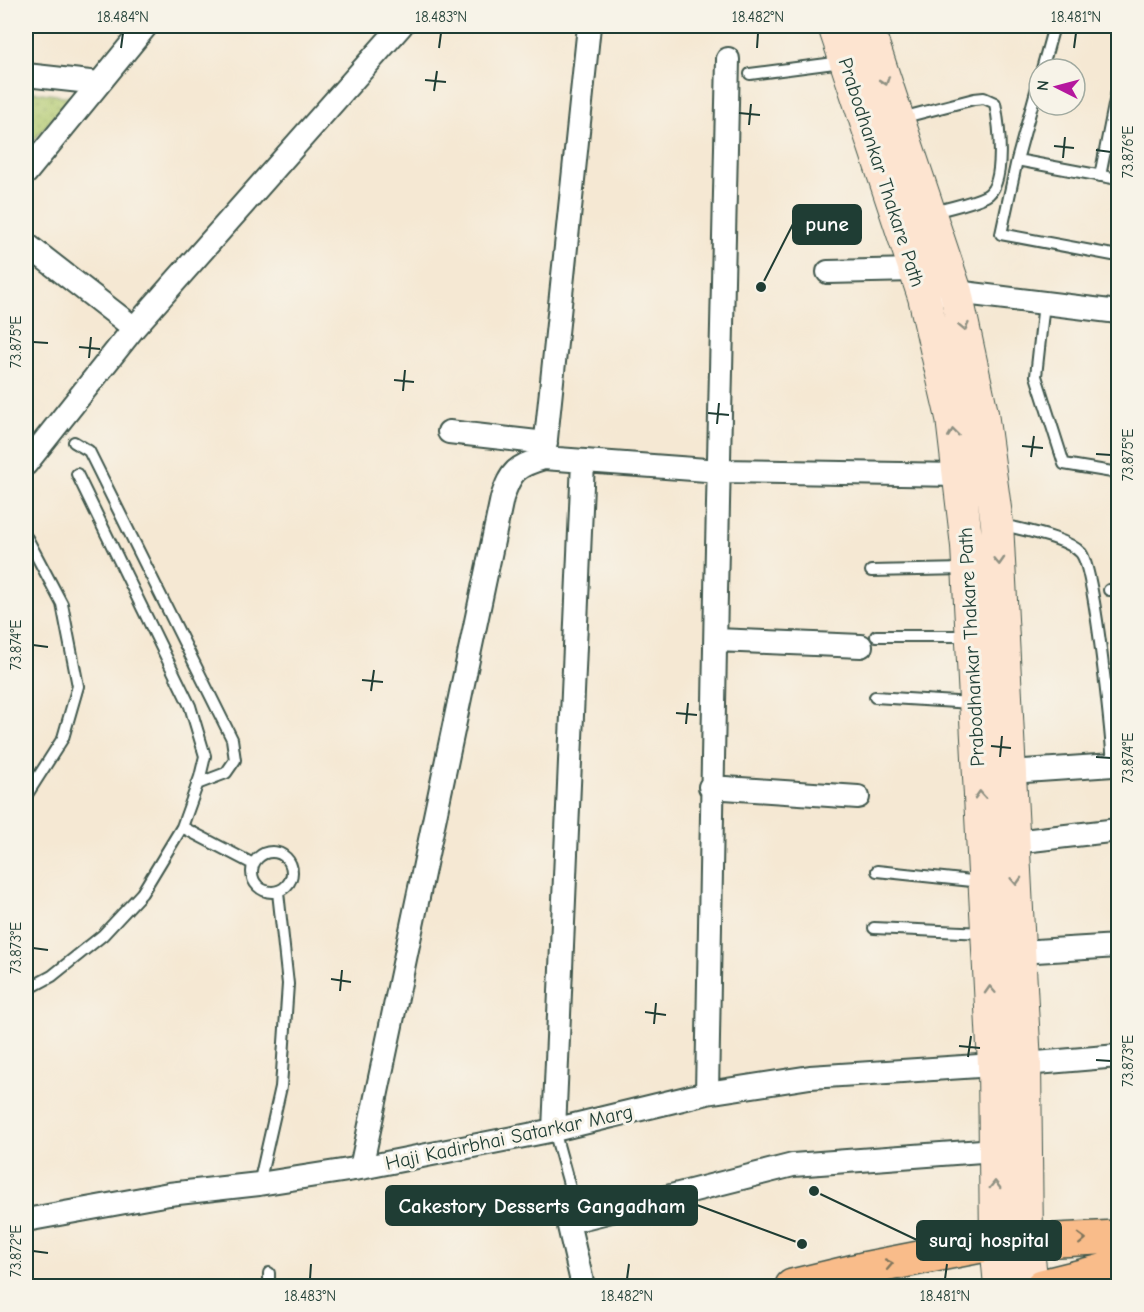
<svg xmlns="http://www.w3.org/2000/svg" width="1144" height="1312" viewBox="0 0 1144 1312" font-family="'Comic Neue',sans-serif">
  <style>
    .park { fill: url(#park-dots); stroke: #688351; stroke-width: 1.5 }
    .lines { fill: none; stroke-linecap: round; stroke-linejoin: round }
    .lane-casing { stroke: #3f574c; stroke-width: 14 }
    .street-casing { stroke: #3f574c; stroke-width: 26 }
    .secondary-casing { stroke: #3f574c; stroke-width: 34 }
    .primary-casing { stroke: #3f574c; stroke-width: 36 }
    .lane { stroke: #fff; stroke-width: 10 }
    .street { stroke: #fff; stroke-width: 22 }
    .secondary { stroke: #fde4d0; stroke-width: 32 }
    .primary { stroke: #f9bc8a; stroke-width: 33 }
    .oneway { stroke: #8e9082 }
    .oneway2 { stroke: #81765b }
    .ticks { fill: none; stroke: #1f3d34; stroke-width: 2 }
    .labels { text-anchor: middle; stroke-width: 6; stroke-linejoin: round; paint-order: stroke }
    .street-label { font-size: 20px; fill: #1f3d34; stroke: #f7f3e8 }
    .leader { fill: none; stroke: #1f3d34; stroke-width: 2 }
    .callout-dot { fill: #1f3d34; stroke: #f7f3e8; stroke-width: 2 }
    .callout { fill: #1f3d34; stroke: #1f3d34; stroke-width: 2 }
    .callout-label { font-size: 21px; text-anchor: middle; font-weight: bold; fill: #fff }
    .neatline { fill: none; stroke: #1f3d34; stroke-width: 2 }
    .ticks-label { font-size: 15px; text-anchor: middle; fill: #1f3d34 }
  </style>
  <defs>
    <pattern id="park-dots" width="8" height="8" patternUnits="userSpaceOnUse" patternTransform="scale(1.5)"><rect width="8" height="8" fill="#b1c96e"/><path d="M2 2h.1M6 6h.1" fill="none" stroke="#8fa45b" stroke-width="1.8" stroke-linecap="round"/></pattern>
  </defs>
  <rect width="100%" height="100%" fill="#f7f3e8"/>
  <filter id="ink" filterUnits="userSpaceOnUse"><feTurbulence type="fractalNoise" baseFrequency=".0167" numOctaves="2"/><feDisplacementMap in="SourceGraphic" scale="12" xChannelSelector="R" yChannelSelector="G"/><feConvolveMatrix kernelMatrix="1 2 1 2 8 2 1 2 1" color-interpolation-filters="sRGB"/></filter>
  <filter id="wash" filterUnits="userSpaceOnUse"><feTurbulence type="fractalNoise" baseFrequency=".008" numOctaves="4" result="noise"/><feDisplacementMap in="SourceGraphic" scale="24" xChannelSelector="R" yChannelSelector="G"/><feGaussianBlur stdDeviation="1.35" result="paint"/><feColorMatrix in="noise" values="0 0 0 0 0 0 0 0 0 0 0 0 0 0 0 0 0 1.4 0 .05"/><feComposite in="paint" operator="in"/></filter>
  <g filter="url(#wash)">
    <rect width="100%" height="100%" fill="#f5e8d3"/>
    <path class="park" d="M26 91 71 97 26 149Z"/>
  </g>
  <g filter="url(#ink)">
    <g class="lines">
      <g class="lane-casing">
        <path id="lane" d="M1042 69 1054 26
          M750 74 842 62
          M1039 80 1017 160 1001 234 1118 256
          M901 118 974 99 984 98 995 103C999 123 1007 185 986 196 970 204 949 207 932 213
          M1017 160 1118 179
          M1100 176 1118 85
          M1044 303 1036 376 1064 464 1118 473
          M74 442 89 451 232 739 235 760 226 773 197 784
          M1000 524C1021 530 1067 537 1081 553 1095 570 1111 734 1113 765
          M871 571 965 569
          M1109 590H1118
          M876 636H968
          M875 697 972 703
          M26 796 63 738 78 686 62 604 27 538
          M182 827 253 864
          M252 872a20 20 0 1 1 40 0a20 20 0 1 1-40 0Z
          M877 871 981 882
          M874 928 984 933
          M26 990 52 976 103 935 142 893 182 827 200 777 205 756 190 706 77 474
          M554 1130 570 1188
          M259 1184 281 1087 288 984 278 892
          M269 1273V1286"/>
      </g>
      <g class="street-casing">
        <path id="street" d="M26 75 99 83
          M26 173 146 26
          M26 244 134 328
          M828 272 915 270
          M924 297 956 292 1118 312
          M449 432 546 443
          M544 458 720 471 958 475
          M26 464 134 328 401 26
          M716 640 861 646
          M1010 772 1113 765
          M710 787 858 797
          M1014 842 1118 830
          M1019 952 1118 946
          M1025 1064 1118 1056
          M707 1093C711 748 721 404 728 59
          M554 1130 583 462
          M361 1168 502 498C511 471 516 466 544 458L589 26
          M26 1220 169 1194 259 1184 361 1168 554 1130 707 1093 810 1077 994 1065
          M583 1286 568 1222 793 1165 995 1150"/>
      </g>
      <g class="secondary-casing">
        <path id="secondary" d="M834 26 924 297 952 418 967 546 994 1065 996 1243 1000 1286
          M867 26 956 292 982 413 997 523 1025 1064 1027 1241 1032 1286"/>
      </g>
      <g class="primary-casing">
        <path id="primary" d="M792 1286 863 1269 996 1243 1118 1237
          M1042 1286 1118 1267"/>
      </g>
      <use href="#lane" class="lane"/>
      <use href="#street" class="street"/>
      <use href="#secondary" class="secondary"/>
      <use href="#primary" class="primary"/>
    </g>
    <defs><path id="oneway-chevron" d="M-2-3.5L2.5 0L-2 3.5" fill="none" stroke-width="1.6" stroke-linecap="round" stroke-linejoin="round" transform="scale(1.5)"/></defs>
    <g class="oneway">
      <use href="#oneway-chevron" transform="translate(885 81) rotate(71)"/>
      <use href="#oneway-chevron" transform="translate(964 327) rotate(78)"/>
      <use href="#oneway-chevron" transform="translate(953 433) rotate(-97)"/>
      <use href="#oneway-chevron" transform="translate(999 561) rotate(87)"/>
      <use href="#oneway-chevron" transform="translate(980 795) rotate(-93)"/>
      <use href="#oneway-chevron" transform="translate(1016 881) rotate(87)"/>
      <use href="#oneway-chevron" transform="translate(990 990) rotate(-93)"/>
      <use href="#oneway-chevron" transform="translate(995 1185) rotate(-90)"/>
    </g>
    <g class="oneway2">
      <use href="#oneway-chevron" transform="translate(1082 1239) rotate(-2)"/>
      <use href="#oneway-chevron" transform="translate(889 1264) rotate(-11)"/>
    </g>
  </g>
  <path class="ticks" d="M121 48 123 33M439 48 441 33M757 48 758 33M1074 48 1076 33M425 80 446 82M434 91 437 71M739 113 760 115M749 125 751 104M1054 146 1074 148M1096 150 1111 152M1063 158 1065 137M33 342 48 343M79 347 100 349M89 358 91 337M394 380 414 382M403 391 405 370M708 413 729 415M717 424 719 403M1022 446 1043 448M1096 454 1111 455M1031 457 1034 436M33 645 48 647M362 680 383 682M371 691 374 670M676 713 697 715M686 724 688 703M991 746 1011 748M1000 757 1002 736M1096 757 1111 758M33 948 48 950M331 979 351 982M340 991 342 970M645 1012 666 1015M654 1024 656 1003M959 1046 980 1048M968 1057 971 1036M1096 1060 1111 1061M33 1251 48 1253M310 1279 311 1264M627 1279 629 1264M945 1279 947 1264"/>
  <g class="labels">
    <g class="street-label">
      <text transform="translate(882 172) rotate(72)" y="7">Prabodhankar Thakare Path</text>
      <text transform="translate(971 647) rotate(-93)" y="7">Prabodhankar Thakare Path</text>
      <text transform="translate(509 1137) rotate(-12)" y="7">Haji Kadirbhai Satarkar Marg</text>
    </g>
  </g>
  <path class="leader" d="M761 287L793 224M802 1244L697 1205M814 1191L917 1240"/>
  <g class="callout-dot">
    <circle cx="761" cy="287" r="6"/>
    <circle cx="802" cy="1244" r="6"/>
    <circle cx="814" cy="1191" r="6"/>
  </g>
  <g class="callout">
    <rect x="793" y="205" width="68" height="39" rx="6"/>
    <rect x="386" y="1186" width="311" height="39" rx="6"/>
    <rect x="917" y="1221" width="144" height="39" rx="6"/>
  </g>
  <g class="callout-label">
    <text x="827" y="231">pune</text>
    <text x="542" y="1213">Cakestory Desserts Gangadham</text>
    <text x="989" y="1247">suraj hospital</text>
  </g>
  <rect width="1144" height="1312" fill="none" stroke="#f7f3e8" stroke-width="66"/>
  <g transform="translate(1057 87) rotate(276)"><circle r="28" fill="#f7f3e8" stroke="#a1aaa0" stroke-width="1.5"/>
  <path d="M0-4.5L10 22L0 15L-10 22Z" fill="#b5179e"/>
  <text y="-9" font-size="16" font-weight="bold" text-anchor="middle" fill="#1f3d34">N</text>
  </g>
  <rect x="33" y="33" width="1078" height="1246" class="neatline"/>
  <g class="ticks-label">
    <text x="123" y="22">18.484°N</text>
    <text x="441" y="22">18.483°N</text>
    <text x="758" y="22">18.482°N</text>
    <text x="1076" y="22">18.481°N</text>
    <text transform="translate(1128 152) rotate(-90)" y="5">73.876°E</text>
    <text transform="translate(16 342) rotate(-90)" y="5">73.875°E</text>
    <text transform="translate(1128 455) rotate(-90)" y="5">73.875°E</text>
    <text transform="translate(16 645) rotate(-90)" y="5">73.874°E</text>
    <text transform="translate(1128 758) rotate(-90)" y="5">73.874°E</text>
    <text transform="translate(16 948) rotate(-90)" y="5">73.873°E</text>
    <text transform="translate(1128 1061) rotate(-90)" y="5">73.873°E</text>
    <text transform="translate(16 1251) rotate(-90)" y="5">73.872°E</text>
    <text x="310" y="1301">18.483°N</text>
    <text x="627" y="1301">18.482°N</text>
    <text x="945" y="1301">18.481°N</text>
  </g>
</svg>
